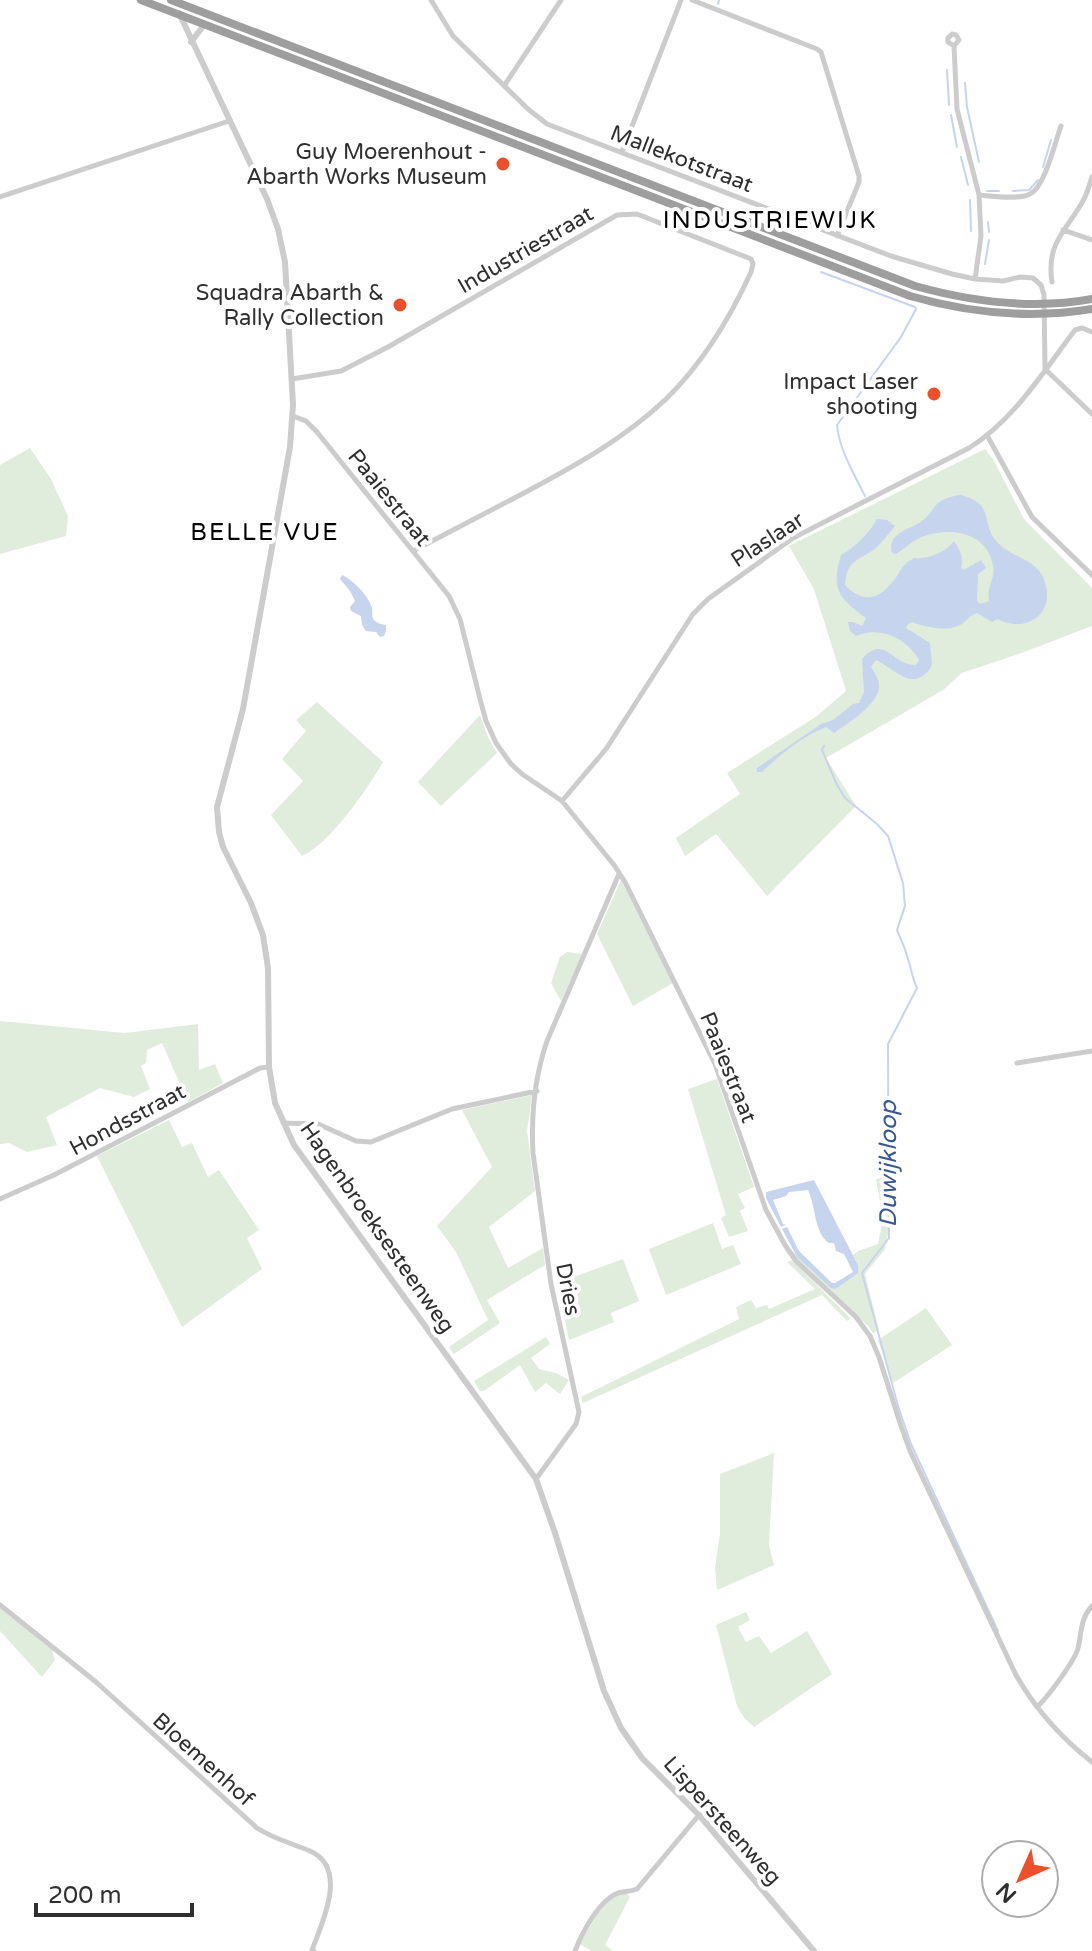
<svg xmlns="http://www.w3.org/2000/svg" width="1092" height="1951" viewBox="0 0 1092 1951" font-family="'Varela Round',sans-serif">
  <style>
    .green { fill: #e0ecdc }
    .water { fill: #c7d4ed }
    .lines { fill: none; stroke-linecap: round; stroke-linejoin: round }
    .stream { stroke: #c7d4ed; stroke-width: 2 }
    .minor { stroke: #ccc; stroke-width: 5 }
    .tertiary { stroke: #ccc; stroke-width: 6 }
    .trunk { stroke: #9e9e9e; stroke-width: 8 }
    .poi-dot { fill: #ec4f2a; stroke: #fff; stroke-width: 3 }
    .labels { text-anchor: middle; stroke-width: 8; stroke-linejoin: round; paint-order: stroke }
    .poi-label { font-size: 22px; fill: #2f2f2f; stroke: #fff; text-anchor: end }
    .street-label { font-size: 22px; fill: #2f2f2f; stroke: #fff }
    .neighbourhood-label { font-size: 24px; letter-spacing: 2px; fill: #000; stroke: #fff }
    .water-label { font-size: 24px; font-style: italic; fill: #395994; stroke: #fff }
  </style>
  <rect width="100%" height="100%" fill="#fff"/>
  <path class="green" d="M30 448 51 479 68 516 66 536 0 554V465Z
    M985 449 993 459 1024 519 1092 588V626L1019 654 962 673 943 690 826 758 856 806 767 896 716 834 685 856 676 838 740 794 727 773 817 716 846 691 814 589 789 546Z
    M317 702 383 762C368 788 330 844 302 856L271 815 303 781 282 759 306 731 296 720Z
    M480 715 488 737 497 753 441 806 418 782Z
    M621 880 673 983 633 1006 597 934Z
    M567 952 582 954 561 1001 551 983 560 957Z
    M0 1021 125 1033 198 1024 199 1070 215 1064 223 1083 188 1102 162 1043 147 1050 146 1063 141 1066 150 1089 134 1097 100 1088 46 1117 57 1145 27 1152 9 1143 0 1144Z
    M717 1079 754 1187 738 1194 745 1208 740 1211 748 1231 729 1237 721 1218 726 1215 688 1089Z
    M532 1095 527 1131 535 1191 489 1227 508 1268 543 1248 545 1265 487 1300 500 1323 454 1354 449 1347 488 1320 456 1252 437 1226 492 1167 462 1110Z
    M169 1120 182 1147 192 1143 208 1177 219 1170 259 1230 247 1238 262 1269 182 1327 97 1156Z
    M890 1176V1224L885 1249 865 1274 879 1330 873 1333 867 1325 798 1261 791 1250 812 1271 836 1289 855 1275 858 1265 853 1255 858 1251 878 1244 883 1219 876 1179Z
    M713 1223 722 1249 733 1245 741 1264 666 1295 649 1249Z
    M623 1259 639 1301 611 1313 614 1322 569 1340 557 1283Z
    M792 1260 850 1318 847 1321 822 1295 583 1403 581 1397 739 1319 736 1307 751 1300 756 1308 767 1305 769 1309 815 1289 787 1262Z
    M926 1308 952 1345 893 1383 878 1340Z
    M546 1337 550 1344 531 1358 539 1369 556 1373 569 1380 560 1394 546 1383 535 1392 520 1365 484 1391H480L474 1381Z
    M774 1453 769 1545 774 1565 717 1590 715 1568 720 1534V1474Z
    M0 1608 52 1650 55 1660 42 1677 0 1631Z
    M746 1612 750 1620 738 1627 746 1642 759 1636 771 1653 807 1631 832 1674 754 1727 745 1719 737 1706 716 1625Z
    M626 1893 630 1897 605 1945 613 1951H592L580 1944C591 1926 604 1896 626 1893Z"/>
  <path class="water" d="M960 495C997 503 979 525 999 544 1012 557 1035 559 1043 577 1058 611 1029 635 997 619L992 622 977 613C970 615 967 621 960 625 947 632 924 627 912 622L908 624 906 628 930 643C930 650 932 658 932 664 931 668 928 672 924 675 909 688 890 666 876 660L871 667C874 672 879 679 879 685 881 703 847 724 834 733L826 727C805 735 778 756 762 772H757V768L821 724 833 720 853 704 859 703 864 692 862 659C884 633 893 666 916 665L919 660C908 639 880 625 856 636L850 631 848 622H853L862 626 866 618C838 598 831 589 841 555 856 547 869 533 877 519L887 520 895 526C888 534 881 545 872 551 855 561 846 563 845 585 865 606 882 598 897 576 901 570 903 565 909 561 917 556 913 559 921 558 934 557 946 551 954 541 960 550 964 558 961 568L964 570 981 560 986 568 978 574 977 601 980 604 989 601C989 600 988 590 989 589 991 580 995 575 993 565 987 532 950 526 922 537 913 540 904 549 896 554L892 553C887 534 906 531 919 523 939 510 929 500 960 495Z
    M342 575C353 580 368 595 372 608 373 612 371 616 374 620 378 624 381 624 386 625V631L384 636 380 637 376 632 366 631 362 625 361 616 351 611 350 607 355 601 350 591 340 579Z
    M814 1180 858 1265V1273L836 1289 831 1288 797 1257 782 1229 787 1227 799 1251 832 1283H835L853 1272 844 1254 836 1251 834 1243H829C814 1233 816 1207 808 1190L789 1192 786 1196 773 1200 783 1224 786 1225 781 1227 766 1198V1192Z"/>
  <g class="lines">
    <path class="stream" d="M718 4 719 0
      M947 70 949 105
      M965 83 967 107 979 162
      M951 115 957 147
      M961 157 968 185
      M1043 167 1051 140
      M987 191H999
      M1013 191 1029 190 1038 180
      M970 200 971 231
      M988 222 989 232
      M985 264 989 240
      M821 272 915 307 916 309 901 337 837 425C839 449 854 474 865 496
      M824 746 822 750 837 785 845 798 877 824 888 836 903 883 905 906 897 930C900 938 905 947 907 956 911 967 912 978 917 988L888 1044 889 1238 862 1273 898 1406 911 1444 998 1631"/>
    <path class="minor" d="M431 0 453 36 528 109 547 124 891 256 952 274 975 279 1003 281 1020 277 1033 278 1041 285 1044 295 1045 369 1092 414
      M692 0 817 49 821 52 859 176V182L837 236
      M954 46 948 42V38L952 34 956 35 959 40 954 46 957 109 979 195 981 236 975 279
      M504 86 561 0
      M622 152 681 0
      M979 195C992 196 1019 200 1030 194 1045 187 1055 142 1061 126
      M0 197 229 121
      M1063 230 1092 240
      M1052 282C1046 243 1066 231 1083 201 1087 194 1089 186 1092 177
      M292 379 341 371 388 347 617 215 637 214 751 259 753 264 751 272C730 318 703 363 666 399 624 439 573 467 522 494 486 513 450 532 413 551
      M293 416 306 421 317 432 449 596 460 619 480 699 486 721 496 743 511 764 522 774 562 801 614 865 625 882 715 1064 766 1210 785 1245 796 1261 856 1317 870 1336 879 1357 900 1423 910 1451 1016 1675C1036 1710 1060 1737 1092 1762
      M988 437 1032 517 1092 575
      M562 801 606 749 693 614 708 599 793 538 969 448C1014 420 1043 372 1075 330L1082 328 1092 332
      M1017 1063 1092 1051
      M283 1123 318 1124 356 1141 371 1142 452 1109 537 1091
      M0 1199 54 1175 260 1068 269 1067
      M536 1479 576 1424 579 1412 551 1284 533 1153C531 1116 535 1076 547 1041L619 874
      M0 1605 96 1682 257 1828C274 1839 291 1843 310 1851 349 1868 322 1923 312 1950L314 1951
      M1037 1707C1046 1699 1075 1661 1078 1648 1082 1632 1080 1619 1092 1606
      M575 1951C582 1933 599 1900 618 1893 625 1891 630 1892 637 1889L699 1815"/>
    <path class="tertiary" d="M179 13 267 199 278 229 285 262 293 405 290 447 243 709 217 807 219 832 223 847 251 903 263 935 268 968 269 1067 275 1103 294 1145 536 1479 555 1533 604 1691 621 1728 642 1758 699 1815 814 1951
      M191 42 204 25"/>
    <path class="trunk" d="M141 0 910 296C969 313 1031 319 1092 309
      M171 0 915 286C973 302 1033 310 1092 299"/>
  </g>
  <g class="poi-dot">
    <circle cx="503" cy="164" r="8"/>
    <circle cx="400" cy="305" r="8"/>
    <circle cx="934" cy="394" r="8"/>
  </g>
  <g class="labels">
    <g class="poi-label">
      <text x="487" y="159">Guy Moerenhout -<tspan x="487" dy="25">Abarth Works Museum</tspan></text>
      <text x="384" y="300">Squadra Abarth &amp;<tspan x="384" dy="25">Rally Collection</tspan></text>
      <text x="918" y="389">Impact Laser<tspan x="918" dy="25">shooting</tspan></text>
    </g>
    <g class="street-label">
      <text transform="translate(682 158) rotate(21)" y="8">Mallekotstraat</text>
      <text transform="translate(525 249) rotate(-30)" y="8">Industriestraat</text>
      <text transform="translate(390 497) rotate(51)" y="8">Paaiestraat</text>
      <text transform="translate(767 539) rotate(-33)" y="8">Plaslaar</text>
      <text transform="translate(729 1067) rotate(68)" y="8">Paaiestraat</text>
      <text transform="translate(127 1119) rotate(-28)" y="8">Hondsstraat</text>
      <text transform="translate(378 1227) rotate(55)" y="8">Hagenbroeksesteenweg</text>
      <text transform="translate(569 1289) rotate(79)" y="8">Dries</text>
      <text transform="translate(204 1759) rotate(42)" y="8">Bloemenhof</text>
      <text transform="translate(723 1820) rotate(48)" y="8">Lispersteenweg</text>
    </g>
    <g class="neighbourhood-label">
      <text x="770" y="228">INDUSTRIEWIJK</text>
      <text x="265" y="540">BELLE VUE</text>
    </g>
    <g class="water-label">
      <text transform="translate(888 1164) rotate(-90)" y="8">Duwijkloop</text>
    </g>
  </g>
  <g transform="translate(1020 1879) rotate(225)"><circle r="38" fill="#ffffff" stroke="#acacac" stroke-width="2"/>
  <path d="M0-6L14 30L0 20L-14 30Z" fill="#ec4f2a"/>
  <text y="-12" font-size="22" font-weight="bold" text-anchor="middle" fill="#2f2f2f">N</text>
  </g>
  <path d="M36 1903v12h156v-12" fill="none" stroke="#2f2f2f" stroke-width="4"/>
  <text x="48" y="1903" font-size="24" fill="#2f2f2f" stroke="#ffffff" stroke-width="6" paint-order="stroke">200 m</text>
</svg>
